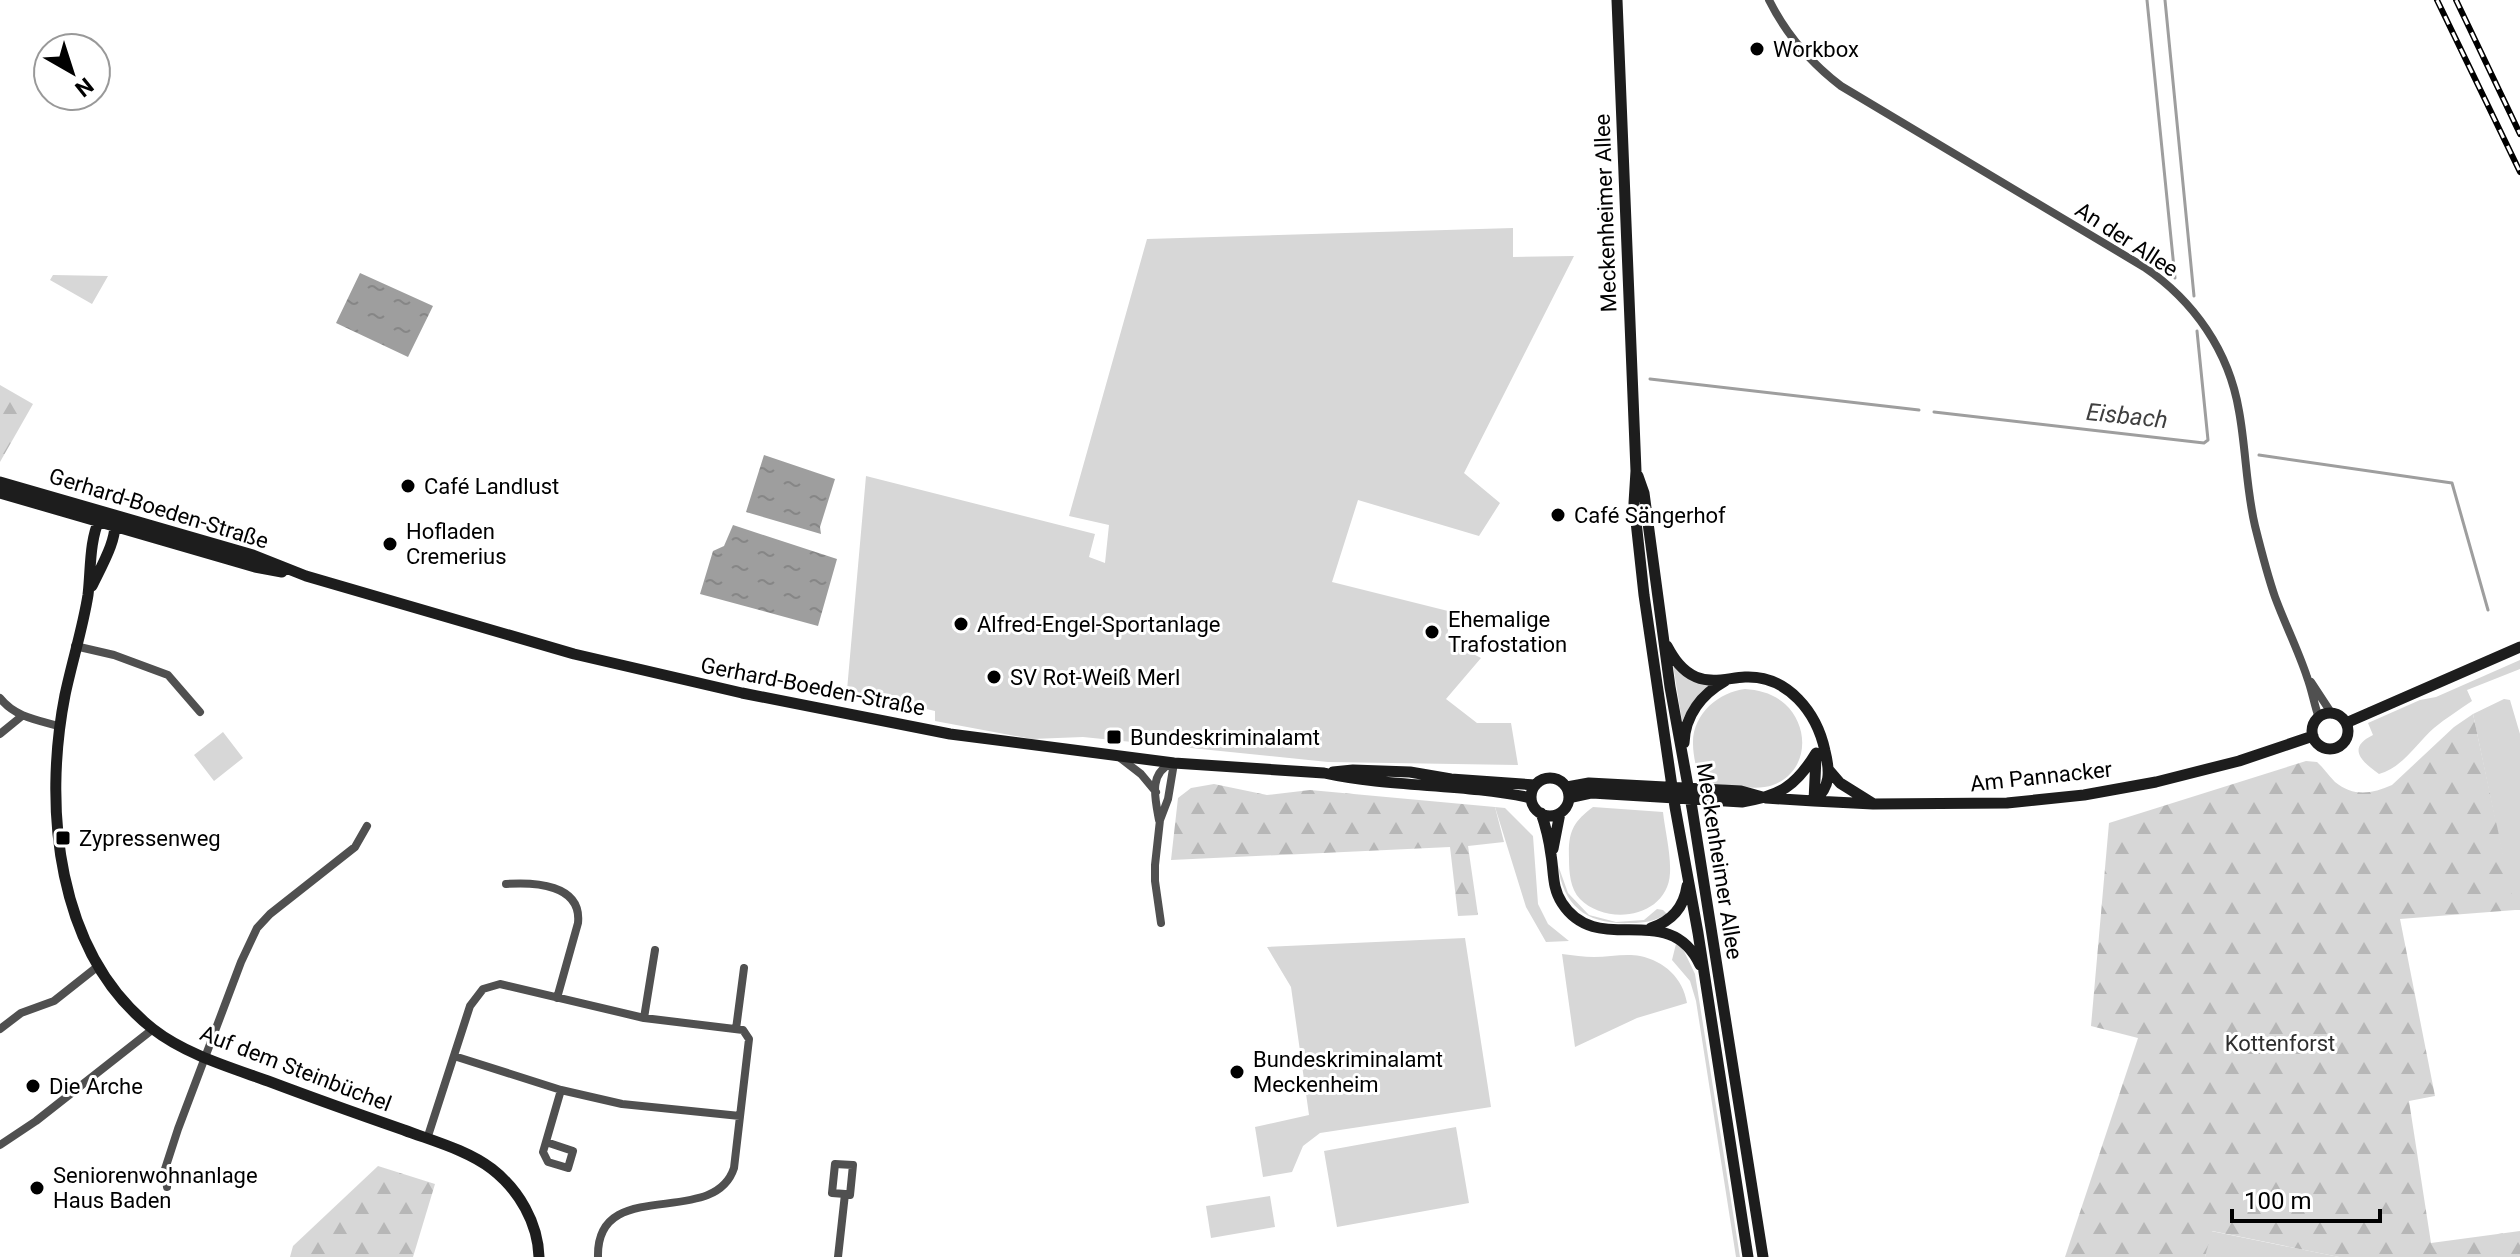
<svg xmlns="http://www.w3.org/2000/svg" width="2520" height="1257" viewBox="0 0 2520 1257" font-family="Roboto,sans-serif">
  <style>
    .green { fill: #d7d7d7 }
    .forest { fill: url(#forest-firs) }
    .water { fill: url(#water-ripples) }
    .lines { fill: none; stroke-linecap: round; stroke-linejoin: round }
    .stream { stroke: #9e9e9e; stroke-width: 3 }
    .street { stroke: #505050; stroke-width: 8 }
    .secondary { stroke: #1d1d1d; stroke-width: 11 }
    .rail-casing { stroke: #000; stroke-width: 6 }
    .rail { stroke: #fff; stroke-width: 3; stroke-dasharray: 9; stroke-linecap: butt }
    .poi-dot { fill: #000; stroke: #fff; stroke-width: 3 }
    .labels { text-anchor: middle; stroke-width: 6; stroke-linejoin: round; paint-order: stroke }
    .poi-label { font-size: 22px; fill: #000; stroke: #fff; text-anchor: start }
    .street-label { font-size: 22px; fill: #000; stroke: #fff }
    .park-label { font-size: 22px; fill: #2e2e2e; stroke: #fff }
    .water-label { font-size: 24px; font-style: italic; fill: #3f3f3f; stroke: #fff }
  </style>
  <defs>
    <pattern id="forest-firs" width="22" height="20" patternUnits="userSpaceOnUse" patternTransform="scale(2)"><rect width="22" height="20" fill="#d7d7d7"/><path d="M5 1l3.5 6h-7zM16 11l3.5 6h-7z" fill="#b7b7b7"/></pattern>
    <pattern id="water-ripples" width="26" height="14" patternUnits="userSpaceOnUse" patternTransform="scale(2)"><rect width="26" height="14" fill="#9e9e9e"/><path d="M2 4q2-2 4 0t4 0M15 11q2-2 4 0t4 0" fill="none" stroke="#868686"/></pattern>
  </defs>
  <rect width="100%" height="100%" fill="#fff"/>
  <path class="green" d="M1513 228V257L1574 256 1464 473 1500 503 1479 536 1358 500 1332 582 1452 612 1446 640 1481 658 1446 699 1477 723H1511L1518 765 1328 762 1083 737 1032 739 935 721V711L847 690 866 476 1095 534 1089 557 1105 563 1109 525 1069 516 1147 239Z
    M53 275 108 276 92 304 50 280Z
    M2520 660V669L2467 690 2472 701C2459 710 2446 718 2434 728 2417 743 2402 768 2379 774 2362 762 2346 748 2373 735L2368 723 2420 700 2436 697Z
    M1673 665 1679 672 1709 685 1692 703 1682 721Z
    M1745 689C1760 690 1774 694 1785 704 1811 728 1808 772 1773 785 1755 792 1718 783 1699 782 1697 769 1693 756 1693 744 1692 714 1719 692 1745 689Z
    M2504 699 2510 700 2520 734V910H2514L2473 714Z
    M223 732 243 758 214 781 194 755Z
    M1495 807 1505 808 1533 836 1538 904 1548 924 1569 941 1546 942 1526 907Z
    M1593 807 1663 812C1665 831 1671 853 1670 873 1668 917 1608 927 1580 899 1570 889 1569 872 1569 858 1568 832 1573 822 1593 807Z
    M1558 865 1568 893 1589 915 1616 922 1644 920 1657 909 1663 910 1667 914C1655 921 1645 923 1631 923 1589 925 1563 908 1558 865Z
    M1465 938 1491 1107 1320 1133 1303 1146 1292 1172 1263 1177 1255 1127 1309 1115 1291 987 1267 947Z
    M1676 944 1683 949 1695 974 1740 1257H1736L1696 1001 1690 981 1672 960Z
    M1562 954C1573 955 1584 957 1594 957 1609 957 1626 953 1640 956 1664 961 1683 978 1687 1003L1637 1018 1575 1047Z
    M1456 1127 1469 1203 1337 1227 1324 1151Z
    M1270 1196 1275 1227 1211 1238 1206 1206Z
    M2211 1231 2339 1257H2205Z"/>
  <path class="forest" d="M0 385 33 404 0 462Z
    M2473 714 2515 910 2400 919 2435 1096 2409 1101 2431 1243 2520 1231V1257H2339L2212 1231 2205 1257H2065L2138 1038 2091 1026 2109 823 2306 761 2317 762C2324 768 2328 775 2335 782 2353 797 2372 794 2392 785L2454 727Z
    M1214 784 1267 795 1310 790 1495 807 1504 842 1468 846 1478 915 1458 916 1450 847 1171 860 1178 798 1191 788Z
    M378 1166 435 1184 413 1257H290L293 1246Z"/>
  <path class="water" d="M360 273 433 306 408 357 336 323Z
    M764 455 835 479 820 527 821 534 746 512Z
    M733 525 837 559 818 626 700 594 713 551 724 546Z"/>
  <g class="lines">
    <path class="stream" d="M2147 0 2175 278
      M2165 0 2194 296
      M1650 379 1919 410
      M1934 412 2204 443 2208 440 2197 331
      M2259 455 2452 483 2488 610"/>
    <path class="street" d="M1769 0C1786 34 1811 63 1841 86L2144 267C2194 301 2229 351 2239 411 2246 449 2246 488 2255 526 2261 550 2267 574 2275 597 2285 624 2298 650 2307 677 2312 690 2314 704 2319 718
      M75 646 114 655 168 675 200 712
      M2311 682 2332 714
      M0 698C15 717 37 720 59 726
      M0 734 22 716
      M1119 757 1141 774 1156 792
      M1159 820C1155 798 1148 772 1173 763
      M506 884C534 882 582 884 578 923L557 998
      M1161 923 1155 881V865L1160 820 1168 799 1174 763
      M644 1018 655 950
      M0 1029 21 1013 54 1001 97 967
      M736 1029 744 968
      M454 1056 561 1090 622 1104 740 1116
      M427 1139 470 1006 483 989 500 984 644 1018 743 1030 749 1039 734 1168C714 1230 596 1174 598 1257
      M546 1142 573 1151 568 1168 548 1162 543 1152 561 1090
      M0 1145 36 1121 153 1029
      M167 1187 165 1169 178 1129 241 962 257 928 270 914 355 847 367 826
      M838 1257 845 1194 850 1195 853 1165 835 1164 832 1193 845 1194"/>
    <path class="secondary" d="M1617 0 1636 471 1634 503 1644 595 1675 807 1698 933 1748 1257
      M1638 476 1644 493 1670 687 1692 808 1763 1257
      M0 482 253 555 306 576 574 654 742 693 950 734 1174 763 1324 773C1392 788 1463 783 1531 798
      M0 493 255 567 282 572
      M107 514 100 518C89 541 91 570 88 595 83 627 72 662 65 695 43 807 56 953 153 1029 185 1054 229 1067 268 1081 313 1098 358 1114 404 1130 433 1141 467 1150 492 1169 519 1190 538 1223 539 1257
      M92 586C100 569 119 537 114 520
      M1667 646C1674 659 1682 671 1696 677 1713 684 1728 678 1745 677 1788 675 1817 713 1825 751 1830 771 1831 787 1814 801
      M2312 731a18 18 0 1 1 36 0a18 18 0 1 1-36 0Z
      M2346 723 2520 647
      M1684 743C1685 715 1702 694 1725 681
      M1828 769 1840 783 1872 803
      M1333 772 1353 770 1410 772 1451 779 1535 785
      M1531 797a19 19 0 1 1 38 0a19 19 0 1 1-38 0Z
      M1567 787 1589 783 1741 791 1766 798 1814 801 1873 804 2007 803 2084 795 2156 782 2239 761 2313 736
      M1569 798 1592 793 1742 802C1780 796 1796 786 1816 753
      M1814 801 1816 757
      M1541 813C1546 827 1549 840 1551 855 1554 872 1552 888 1562 903 1598 959 1669 898 1700 965
      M1553 849 1560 813
      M1651 928C1672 921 1684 907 1687 886"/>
    <g class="rail-casing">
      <path id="rail" d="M2437 0 2520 172
        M2456 0 2520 134"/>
    </g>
    <use href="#rail" class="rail"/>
  </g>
  <g class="poi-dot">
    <circle cx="1757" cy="49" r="8"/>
    <circle cx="408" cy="486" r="8"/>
    <circle cx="1558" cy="515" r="8"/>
    <circle cx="390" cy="544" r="8"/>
    <circle cx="961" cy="624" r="8"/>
    <circle cx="1432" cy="632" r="8"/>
    <circle cx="994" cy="677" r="8"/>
    <rect x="1106" y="729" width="16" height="16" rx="4"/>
    <rect x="55" y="830" width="16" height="16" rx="4"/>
    <circle cx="1237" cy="1072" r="8"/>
    <circle cx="33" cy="1086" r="8"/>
    <circle cx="37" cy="1188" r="8"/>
  </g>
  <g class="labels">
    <g class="poi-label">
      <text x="1773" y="57">Workbox</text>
      <text x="424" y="494">Café Landlust</text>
      <text x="1574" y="523">Café Sängerhof</text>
      <text x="406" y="539">Hofladen<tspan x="406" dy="25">Cremerius</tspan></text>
      <text x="1448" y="627">Ehemalige<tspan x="1448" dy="25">Trafostation</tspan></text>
      <text x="977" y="632">Alfred-Engel-Sportanlage</text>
      <text x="1010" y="685">SV Rot-Weiß Merl</text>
      <text x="1130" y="745">Bundeskriminalamt</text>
      <text x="79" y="846">Zypressenweg</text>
      <text x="1253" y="1067">Bundeskriminalamt<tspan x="1253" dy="25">Meckenheim</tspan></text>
      <text x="49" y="1094">Die Arche</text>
      <text x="53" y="1183">Seniorenwohnanlage<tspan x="53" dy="25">Haus Baden</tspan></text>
    </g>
    <g class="street-label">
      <text transform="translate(1605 213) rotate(-92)" y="8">Meckenheimer Allee</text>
      <text transform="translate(2127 239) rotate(33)" y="8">An der Allee</text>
      <text transform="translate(159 508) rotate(17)" y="8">Gerhard-Boeden-Straße</text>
      <text transform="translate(813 686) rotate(11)" y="8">Gerhard-Boeden-Straße</text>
      <text transform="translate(2041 776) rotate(-6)" y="8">Am Pannacker</text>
      <text transform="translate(1720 861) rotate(81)" y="8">Meckenheimer Allee</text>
      <text transform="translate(296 1068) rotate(21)" y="8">Auf dem Steinbüchel</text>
    </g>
    <g class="park-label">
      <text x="2280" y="1051">Kottenforst</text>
    </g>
    <g class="water-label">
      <text transform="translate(2127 416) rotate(6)" y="8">Eisbach</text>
    </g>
  </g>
  <g transform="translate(72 72) rotate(141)"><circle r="38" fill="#ffffff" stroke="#999999" stroke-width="2"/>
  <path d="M0-6L14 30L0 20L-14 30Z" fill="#000000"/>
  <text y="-12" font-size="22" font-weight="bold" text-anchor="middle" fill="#000000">N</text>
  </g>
  <path d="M2232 1209v12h148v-12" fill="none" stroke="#000000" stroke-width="4"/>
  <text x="2244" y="1209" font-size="24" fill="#000000" stroke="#ffffff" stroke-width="6" paint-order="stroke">100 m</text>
</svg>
